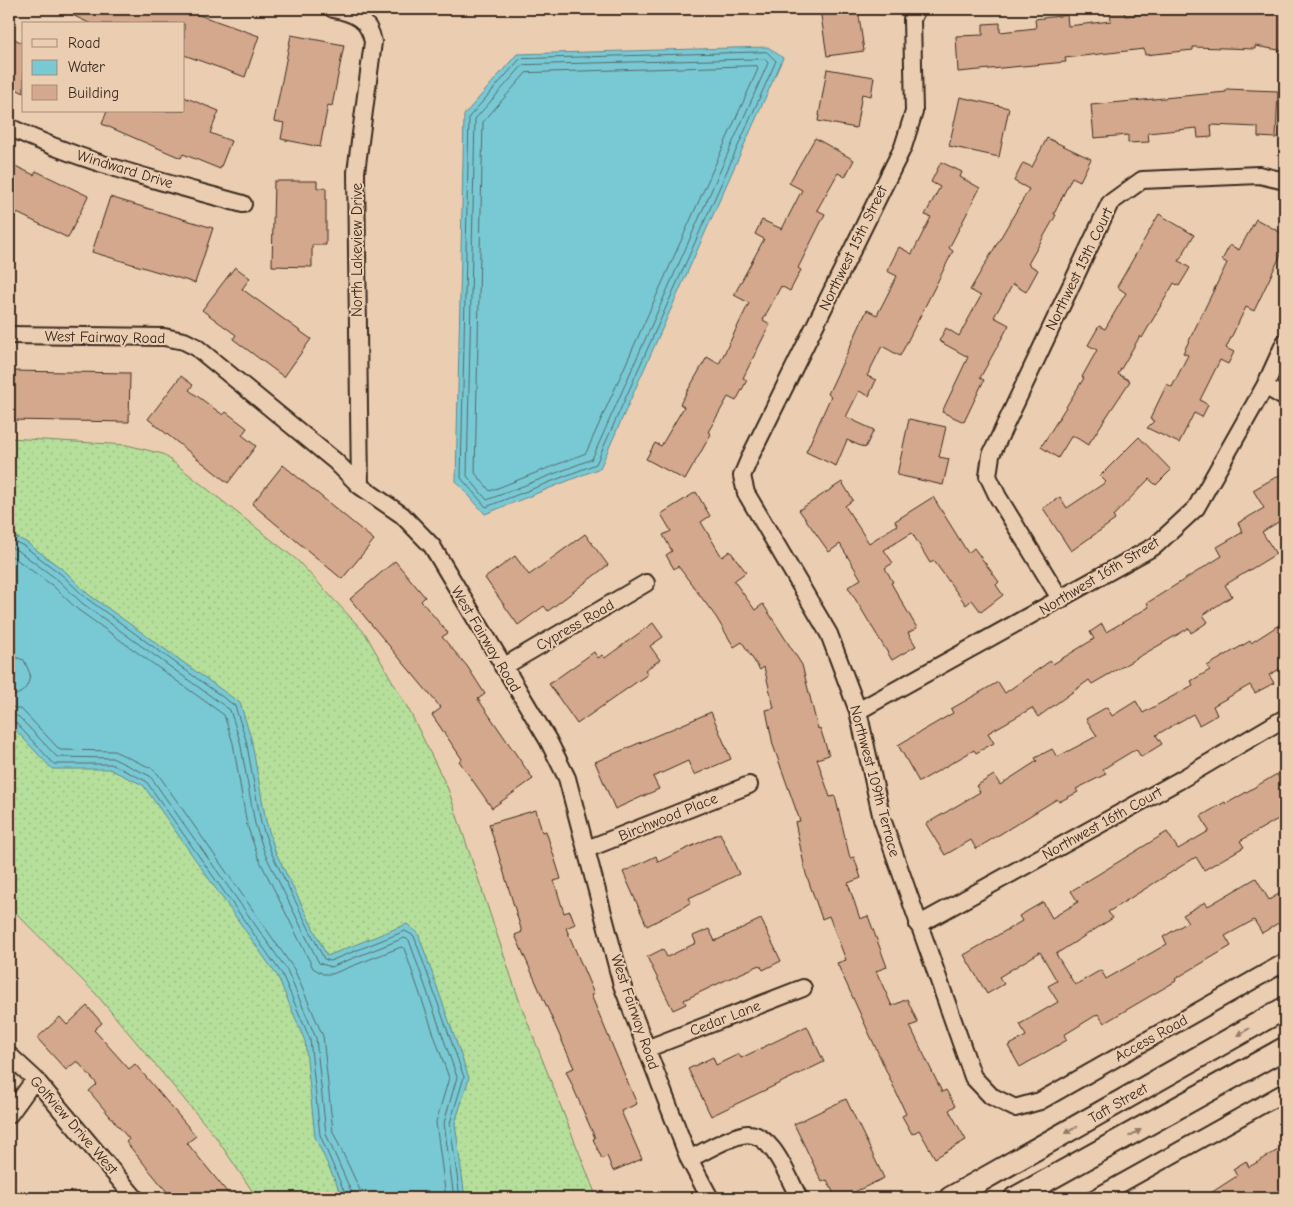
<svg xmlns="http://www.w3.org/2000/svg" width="1294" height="1207" viewBox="0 0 1294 1207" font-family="'Comic Neue',sans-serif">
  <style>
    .grass { fill: url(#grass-dots); stroke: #78845c }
    .water { fill: #79c9d5; stroke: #60898c }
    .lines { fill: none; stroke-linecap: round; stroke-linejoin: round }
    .shore { stroke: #546a67; stroke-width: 1 }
    .building { fill: #d4a88d; stroke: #3b2a1e }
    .minor-casing { stroke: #3b2a1e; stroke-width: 20 }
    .tertiary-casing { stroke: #3b2a1e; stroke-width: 25 }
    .minor { stroke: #ebceb2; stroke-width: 16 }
    .tertiary { stroke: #ebceb2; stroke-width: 21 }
    .oneway { fill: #937c68 }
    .labels { text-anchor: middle; stroke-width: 4; stroke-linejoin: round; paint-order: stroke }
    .street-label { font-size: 15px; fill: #3b2a1e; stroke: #ebceb2 }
  </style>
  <defs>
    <pattern id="grass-dots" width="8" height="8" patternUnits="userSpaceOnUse" patternTransform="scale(1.25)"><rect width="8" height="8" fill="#b6df9b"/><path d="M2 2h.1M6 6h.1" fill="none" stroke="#9dc085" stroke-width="1.8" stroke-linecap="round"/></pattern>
  </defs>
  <rect width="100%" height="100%" fill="#ebceb2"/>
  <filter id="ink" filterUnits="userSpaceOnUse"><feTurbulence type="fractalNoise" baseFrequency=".02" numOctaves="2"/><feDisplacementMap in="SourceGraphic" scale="10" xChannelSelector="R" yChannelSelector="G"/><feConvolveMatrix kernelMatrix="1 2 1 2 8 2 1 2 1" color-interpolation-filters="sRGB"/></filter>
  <g filter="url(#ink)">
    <path class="grass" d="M9 438 127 445 163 454 297 560 365 633 411 714 448 789 520 1003 597 1198H257L215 1136 96 994 9 906Z"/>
    <path class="water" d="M768 47 783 58 600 468 485 514 456 481 464 115 517 54Z
      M9 534 26 542 66 572 88 594 240 703 251 738 266 821 275 851 327 956 407 924 418 933 469 1078 455 1123 465 1198H343L315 1137 305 1041 278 977 143 785 109 769H52L9 723 11 675 9 666Z"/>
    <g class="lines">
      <path class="shore" d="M767 52 776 61 596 464 486 507 461 478 469 117 520 59Z
        M765 59 768 63 592 459 487 500 467 476 475 119 523 65Z
        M757 66 758 69 586 453 490 491 475 473 483 122 526 73Z
        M9 539 24 546 62 575 86 598 235 706 246 740 261 823 271 852 324 959 330 961 405 931 414 936 464 1077 450 1123 460 1198
        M9 546 20 552 58 580 82 603 230 710 240 741 255 824 265 854 319 963 331 967 404 938 409 940 457 1077 444 1123 454 1198
        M9 554 53 586 77 609 224 715 233 743 247 825 258 857 313 968 323 974H332L401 947 404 948 449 1078 436 1122 446 1198
        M9 655 24 660 30 674C29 687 22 696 9 696
        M9 706 22 710 60 750 114 751 151 768 158 774 294 969 323 1036 333 1132 360 1190 361 1198
        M9 713 19 717 57 757 112 758 150 776 287 970 316 1038 326 1134 354 1198
        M9 720 14 721 54 764H111L146 781 282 974 310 1039 320 1135 347 1198"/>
    </g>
    <path class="building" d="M60 9H182L259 36 245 77 184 55V24H91Z
      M820 9H858L864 51 827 56Z
      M1124 9 1125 16 1156 13V9H1190V12L1237 14V9L1285 11V51L1255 46V49L1193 47V50L1145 55 1144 49 1065 58 1066 62 958 72 956 36 983 35V24L1000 23V32L1036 28 1035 19 1067 15 1068 26 1111 21 1110 11Z
      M291 35 344 45 332 106 328 105 320 147 281 139 284 123 274 121Z
      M9 36 24 44V93L9 86Z
      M827 69 874 77 871 96 862 94 856 128 818 121Z
      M1226 89 1278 91 1276 138 1258 137V127L1211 125 1212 137 1198 138 1197 128 1148 133 1149 142 1128 143V135L1094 138 1091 105 1226 92Z
      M184 97 219 111 210 133 231 141 220 169 183 154 181 158 102 124 107 111H184Z
      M960 97 1009 108 999 157 949 146Z
      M815 138 854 160 845 177 838 173 817 210 825 214 798 268 801 270 790 291 781 286 763 320 770 324 743 378 747 380 736 401 728 397 708 432 711 434 685 480 646 459 655 443 661 446 684 407 680 404 707 357 719 364 749 303 734 295 764 239 755 234 762 220 782 229 802 190 789 183Z
      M1047 138 1091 159 1080 181 1072 177 1054 214 1056 215 1028 264 1038 270 1026 292 1013 284 994 317 1009 325 980 378 984 380 964 422 942 412 968 357 939 341 946 328 959 336 981 296 970 290 1029 189 1014 181 1023 163 1032 167Z
      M941 162 962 172 960 177 980 188 949 248 953 251 900 356 882 346 867 376 876 380 869 396 859 391 846 417 874 430 865 448 847 440 836 466 806 452 831 396 828 394 867 310 877 315 897 276 887 271 899 247 912 254 931 217 925 215 940 187 931 182Z
      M9 163 34 175 36 171 88 196 68 238 9 209Z
      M274 181H317V188H326V245H312V267L272 266Z
      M110 197 213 228 195 283 92 252Z
      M1159 214 1194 235 1179 261 1190 268 1179 286 1174 283 1142 338 1140 336 1118 374 1130 381 1088 445 1072 435 1058 458 1041 447 1084 378 1082 377 1097 350 1088 345 1099 326 1105 329 1126 293 1117 287Z
      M1256 219 1285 235V246L1254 311 1246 307 1226 348 1234 352 1228 364 1220 360 1200 400 1208 405 1202 417 1194 413 1179 443 1147 428 1154 421 1150 419 1167 384 1172 387 1188 355 1183 353 1227 263 1222 260 1230 245 1239 250Z
      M235 267 250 278 242 289 311 339 284 377 233 339 236 335 202 310Z
      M9 371 130 373 129 422 9 420Z
      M181 376 193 385 189 390 223 415 226 412 247 428 242 435 256 446 228 483 148 419Z
      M909 419 946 427 939 457 949 459 943 485 897 475Z
      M1139 437 1171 470 1156 485 1149 479 1113 516 1115 520 1071 551 1043 508 1060 497 1067 508 1106 482 1100 476Z
      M283 465 374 540 342 579 252 504Z
      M1285 472V518L1262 532 1276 554 1225 585 1232 596 1203 615 1208 622 1191 633 1189 628 1092 684 1089 680 1038 717 1032 708 988 733 994 743 976 753 974 750 919 782 898 745 953 713 951 709 998 682 1005 693 1050 661 1053 664 1094 639 1090 632 1102 624 1106 632 1149 607 1147 603 1222 556 1217 547 1243 532 1238 523 1264 508 1253 490Z
      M842 482 853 500 845 506 869 543 897 525 895 521 933 497 968 553 974 548 999 582 996 585 1003 595 981 612 972 600 966 605 934 561 930 563 912 533 884 550 893 563 885 568 893 582 891 583 917 628 908 633 916 646 892 660 848 587 861 579 840 544 829 552 799 510Z
      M696 492 710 516 701 522 722 557 730 551 746 572 734 581 755 610 763 604 802 665 818 729 820 728 829 755 817 759 830 797 835 796 850 858 854 857 861 878 848 883 860 919 868 916 887 967 876 971 892 1006 907 999 918 1023 910 1026 942 1092 946 1090 955 1106 949 1110 966 1140 935 1158 919 1130 912 1134 902 1116 906 1114 837 963 846 960 829 916 822 919 806 874 795 822 800 821 773 745 766 710 774 708 764 667 760 670 742 642 734 647 716 617 678 566 674 569 666 555 672 551 663 535 671 531 661 514Z
      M585 534 608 565 548 611 544 606 518 625 485 578 515 556 529 575Z
      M395 561 425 597 421 601 448 633 442 637 467 666 485 694 478 699 533 779 492 808 459 761 462 759 432 715 441 708 350 599Z
      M1285 621V666L1269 675 1274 683 1255 693 1250 685 1213 706 1217 715 1199 725 1193 714 1156 735 1162 744 1141 757 1136 749 1103 769 1106 774 1076 789 1078 792 1059 802 1057 799 976 849 971 840 945 855 926 824 980 792 976 786 994 775 1000 785 1037 761 1035 758 1052 749 1057 757 1097 736 1086 719 1107 707 1112 716 1136 701 1143 713 1193 685 1191 681 1210 670 1207 666 1250 641 1251 643Z
      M653 623 663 637 650 646 660 660 645 670 648 674 577 724 549 684 594 652 598 658 602 655 605 658Z
      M711 712 731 759 694 775 688 761 653 777 659 789 615 809 595 762Z
      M1277 774 1285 789V815L1240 841 1244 847 1204 870 1196 857 1108 912 1113 918 1056 954 1075 985 1101 970 1106 979 1167 944 1163 937 1188 922 1183 915 1205 902 1208 906 1256 878 1269 900 1285 890V919L1262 933 1254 920 1225 936 1231 946 1175 979 1176 981 1104 1023 1098 1014 1064 1035 1067 1040 1020 1067 1008 1046 1026 1036 1020 1024 1058 1002 1048 986 1057 981 1040 952 999 977 1004 984 987 994 964 955 1022 921 1019 916 1043 902 1052 918 1078 902 1071 891 1167 832 1178 849 1209 831 1201 816 1225 802 1226 804Z
      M536 810 542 832 546 831 561 879 554 881 564 913 570 911 575 924 566 928 594 994 591 995 637 1104 621 1111 642 1159 613 1171 607 1156 602 1159 593 1139 595 1138 566 1071 574 1068 515 935 522 932 489 824Z
      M720 833 739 874 689 898 691 902 682 908 647 926 623 872 656 856 658 862Z
      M761 919 781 961 763 970 760 965 728 979 684 1000 686 1004 673 1010 647 957 663 949 667 957 696 943 693 936 709 929 715 941Z
      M87 1006 102 1023 94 1030 129 1069 135 1064 196 1136 187 1143 232 1198H172L126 1142 129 1139 89 1091 97 1084 77 1061 66 1070 37 1038 60 1017 67 1025Z
      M807 1026 824 1062 711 1116 688 1069 713 1057 716 1065 739 1054 741 1058Z
      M846 1099 884 1178 842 1198H836L827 1180 822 1182 794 1124Z
      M1285 1146V1190L1271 1198H1203L1237 1176 1233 1169 1246 1161 1249 1167Z"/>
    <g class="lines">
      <g class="minor-casing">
        <path id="minor" d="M333 9C354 13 369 19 373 42L356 172 360 486
          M917 9 912 19 914 112 903 147 751 455 742 476 746 493 829 634 858 711 882 819 973 1077 991 1096 1015 1108 1040 1101 1285 962
          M9 127C83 163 164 182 243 204
          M9 335 164 337 184 341 196 347 335 461 360 486 402 515 432 546 548 740 567 778 622 985 689 1159 710 1198
          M1265 386 1285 398
          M1061 600 998 497 988 476 991 455 1110 203 1142 180 1259 175 1285 181
          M503 667 646 583
          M858 711 1155 546 1196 508 1265 386 1285 342
          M587 849 749 785
          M918 925 1180 780 1285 718
          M646 1049 803 988
          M9 1055 35 1079 135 1198
          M9 1115 35 1079
          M689 1159C706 1151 724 1139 742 1135 771 1127 788 1178 799 1198
          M1095 1198 1285 1092"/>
      </g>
      <g class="tertiary-casing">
        <path id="tertiary" d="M950 1198 1285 1008
          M1015 1198 1285 1048"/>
      </g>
      <use href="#minor" class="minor"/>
      <use href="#tertiary" class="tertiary"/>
    </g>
    <defs><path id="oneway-solid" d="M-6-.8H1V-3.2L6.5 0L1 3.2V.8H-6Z" transform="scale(1.25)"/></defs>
    <g class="oneway">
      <use href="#oneway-solid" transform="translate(1243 1032) rotate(151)"/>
      <use href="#oneway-solid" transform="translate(1071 1130) rotate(150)"/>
      <use href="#oneway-solid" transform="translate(1135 1133) rotate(-29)"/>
    </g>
  </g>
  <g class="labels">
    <g class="street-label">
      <text transform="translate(125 169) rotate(17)" y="5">Windward Drive</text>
      <text transform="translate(853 248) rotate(-64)" y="5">Northwest 15th Street</text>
      <text transform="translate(357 250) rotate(-90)" y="5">North Lakeview Drive</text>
      <text transform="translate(1079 269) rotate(-64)" y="5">Northwest 15th Court</text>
      <text transform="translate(105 337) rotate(1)" y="5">West Fairway Road</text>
      <text transform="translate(1099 576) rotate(-31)" y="5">Northwest 16th Street</text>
      <text transform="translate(575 625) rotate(-30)" y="5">Cypress Road</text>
      <text transform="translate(486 639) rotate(59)" y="5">West Fairway Road</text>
      <text transform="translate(875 781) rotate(75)" y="5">Northwest 109th Terrace</text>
      <text transform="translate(668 817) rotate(-22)" y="5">Birchwood Place</text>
      <text transform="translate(1102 823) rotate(-29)" y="5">Northwest 16th Court</text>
      <text transform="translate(635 1012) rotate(71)" y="5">West Fairway Road</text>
      <text transform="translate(725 1018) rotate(-21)" y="5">Cedar Lane</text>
      <text transform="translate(1151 1038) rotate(-29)" y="5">Access Road</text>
      <text transform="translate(1118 1103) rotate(-30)" y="5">Taft Street</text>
      <text transform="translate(74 1125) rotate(49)" y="5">Golfview Drive West</text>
    </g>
  </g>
  <rect width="1294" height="1207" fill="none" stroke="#ebceb2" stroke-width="30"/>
  <rect x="15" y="15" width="1264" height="1177" fill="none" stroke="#3b2a1e" stroke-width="2" filter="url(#ink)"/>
  <rect x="22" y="22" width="162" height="90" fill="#ebceb2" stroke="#a58c77"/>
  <rect x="32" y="39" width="25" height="8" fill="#ebceb2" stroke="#a58c77"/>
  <text x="68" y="48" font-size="15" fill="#3b2a1e">Road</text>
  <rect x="32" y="60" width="25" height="15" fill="#79c9d5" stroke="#a58c77"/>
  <text x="68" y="72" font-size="15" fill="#3b2a1e">Water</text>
  <rect x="32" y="85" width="25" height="15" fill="#d4a88d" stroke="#a58c77"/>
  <text x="68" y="98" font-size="15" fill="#3b2a1e">Building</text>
</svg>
